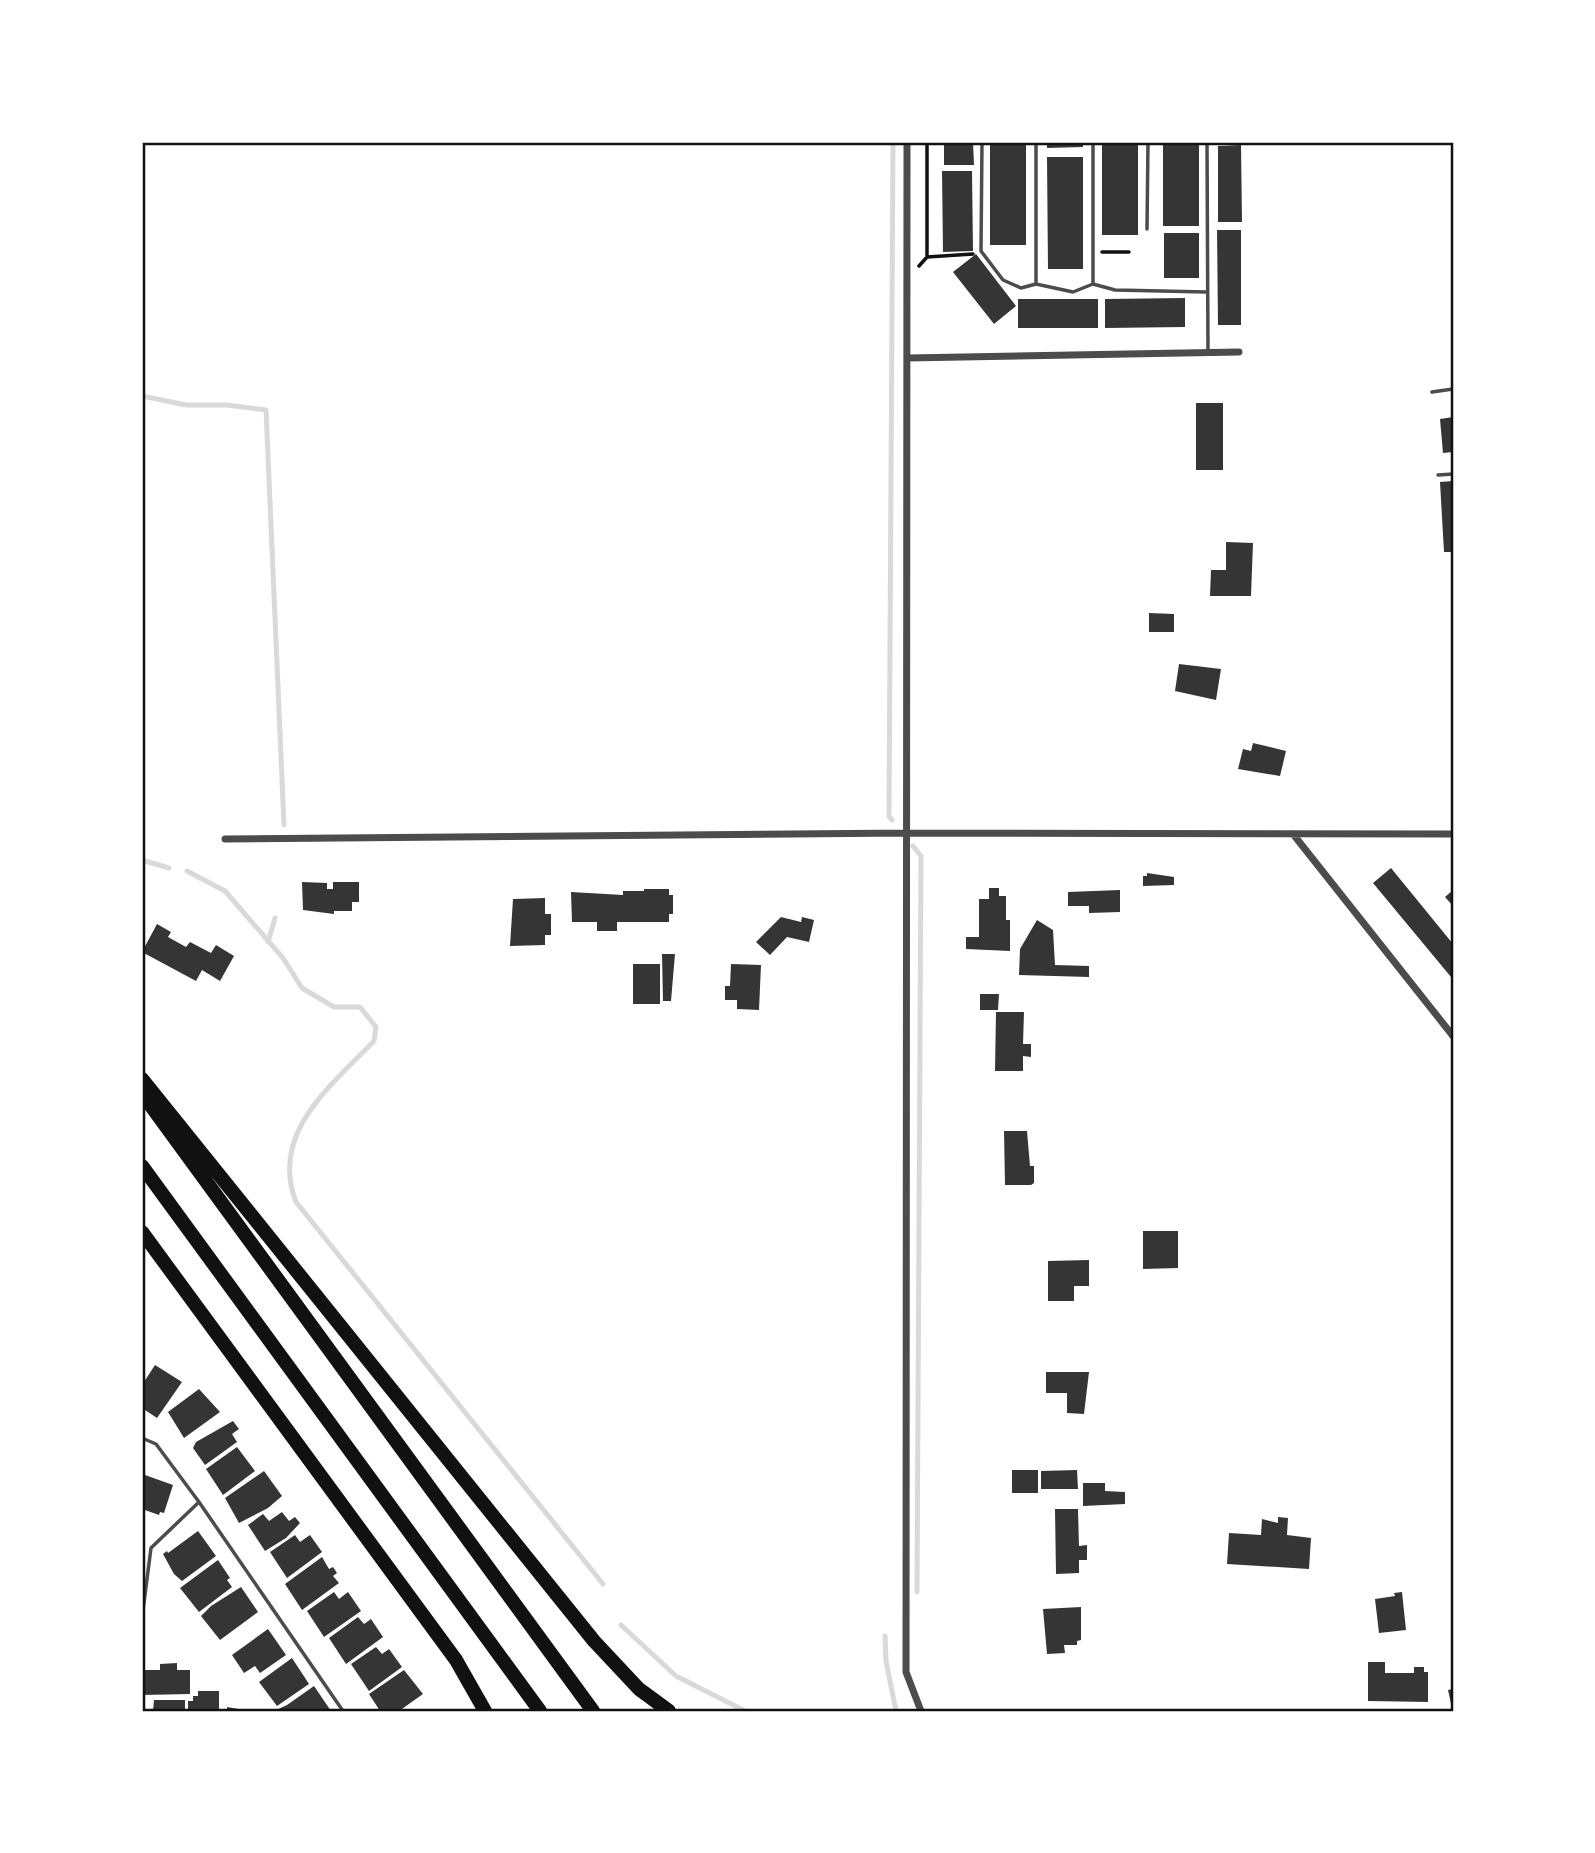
<svg xmlns="http://www.w3.org/2000/svg" width="1595" height="1853" viewBox="0 0 1595 1853" font-family="Montserrat,sans-serif">
  <style>
    .lines { fill: none; stroke-linecap: round; stroke-linejoin: round }
    .stream { stroke: #d9d9d9; stroke-width: 5 }
    .building { fill: #353535 }
    .path { stroke: #111; stroke-width: 3.5 }
    .service { stroke: #4c4c4c; stroke-width: 3.5 }
    .minor { stroke: #4c4c4c; stroke-width: 7 }
    .motorway { stroke: #111; stroke-width: 14 }
    .neatline { fill: none; stroke: #111; stroke-width: 2.5 }
  </style>
  <rect width="100%" height="100%" fill="#fff"/>
  <g class="lines">
    <path class="stream" d="M142 396 186 405H227L266 410 284 825
      M892 820 889 816 893 142
      M913 846 921 856 917 1592
      M142 860 169 868
      M187 871 225 891 283 958 302 988 334 1007H360L376 1027 374 1041C331 1086 269 1133 296 1202L603 1584
      M268 942 275 918
      M621 1625 676 1676 745 1711
      M885 1636 886 1661 896 1711"/>
  </g>
  <path class="building" d="M944 142H973L974 165H944Z
    M990 142H1026V245H990Z
    M1047 142H1083V147L1047 148Z
    M1102 142H1138V235H1102Z
    M1163 142H1199V226H1163Z
    M1241 145 1242 222H1218V146Z
    M1047 157H1083V269H1048Z
    M942 171H972L973 251 943 252Z
    M1217 230H1241V325H1218Z
    M1164 233H1199V278H1164Z
    M976 254 1016 306 994 324 953 272Z
    M1185 298V327L1105 328V299Z
    M1018 299H1098V328H1018Z
    M1196 403H1223V470H1196Z
    M1453 417V452L1443 453 1440 419Z
    M1453 481V552H1444L1440 482Z
    M1226 542 1253 543 1251 596H1210L1211 570H1226Z
    M1149 613 1174 614V632H1149Z
    M1179 664 1221 669 1216 700 1175 691Z
    M1253 743 1286 751 1280 776 1238 769 1243 749 1251 751Z
    M1391 868 1453 944 1451 977 1373 883Z
    M1147 873 1174 877V885L1143 886V876H1147Z
    M302 882 327 883V889H333V882H359V902H352V911H334V914L303 910Z
    M989 888H999V896H1006V920H1010V951L966 949V937H979V899H989Z
    M644 889H669V895H673V914H669V922H617V931H597V922H572L571 892 623 895V891H644Z
    M1120 890V912L1089 913V906H1068V892Z
    M1453 890V906L1445 897Z
    M545 898V914H551V935H545V945L510 946 513 899Z
    M781 917 801 922 802 917 814 920 809 942 787 937 770 955 756 942Z
    M1037 920 1053 930 1055 965 1089 966V977L1019 975 1020 949Z
    M157 924 171 932 168 937 186 947 190 942 211 953 216 945 234 956 220 981 202 970 196 981 142 952Z
    M662 954H675L671 1001H663Z
    M633 964H660V1004H633Z
    M731 964 761 965 759 1010 737 1009V1000H725V986H730Z
    M980 994H999L998 1010H980Z
    M996 1012H1024L1023 1044H1031V1057L1023 1056V1071H995Z
    M1004 1131H1027L1030 1166H1034V1183L1031 1185H1005Z
    M1143 1231H1178V1268L1143 1269Z
    M1089 1260V1286H1074V1301H1048V1261Z
    M155 1365 182 1382 157 1418 142 1408V1385Z
    M1046 1372H1089L1084 1414 1067 1413V1393H1046Z
    M199 1389 220 1412 184 1438 168 1412Z
    M233 1421 239 1429 232 1434 237 1442 205 1465 193 1448 196 1442Z
    M237 1447 255 1471 223 1495 206 1469Z
    M1012 1470H1038V1493H1012Z
    M1077 1470 1078 1489H1041V1471Z
    M264 1471 282 1496 268 1508 239 1523 225 1498Z
    M145 1475 173 1485 164 1513 160 1512 159 1515 142 1509Z
    M1083 1483H1105V1491L1125 1492V1504L1083 1506Z
    M1055 1509H1078L1079 1546 1087 1545V1560H1079V1573L1056 1574Z
    M282 1512 289 1521 295 1517 300 1523 286 1538 265 1551 248 1525 263 1514 269 1521Z
    M1278 1517 1288 1518 1287 1535 1311 1538 1309 1569 1227 1564 1229 1533 1261 1535 1262 1519 1278 1523Z
    M198 1531 216 1556 182 1581 174 1574 163 1554 167 1551 168 1553Z
    M295 1535 300 1542 310 1535 322 1552 287 1578 270 1552Z
    M322 1557 329 1569 333 1567 337 1573 333 1576 339 1583 302 1610 285 1584Z
    M218 1560 230 1578 227 1580 232 1587 199 1612 180 1588Z
    M241 1587 258 1612 220 1640 201 1616 211 1606Z
    M334 1592 339 1599 348 1592 361 1611 324 1637 307 1611Z
    M1402 1592 1406 1630 1379 1633 1375 1599 1395 1596 1394 1593Z
    M1081 1607V1640L1077 1641V1645H1064L1065 1653 1047 1654 1043 1609Z
    M358 1617 364 1624 371 1619 383 1637 346 1664 329 1638Z
    M268 1629 286 1655 260 1673 255 1666 244 1673 232 1655Z
    M376 1647 382 1654 389 1649 402 1667 369 1691 351 1664Z
    M292 1658 309 1684 277 1706 259 1682Z
    M1368 1662H1385V1673H1414V1667H1424V1672H1428V1702L1368 1701Z
    M177 1663V1670H190V1694L142 1695V1670H160V1664Z
    M404 1670 423 1694 399 1711H380L369 1694Z
    M314 1686 331 1711H274L287 1705Z
    M1453 1689V1708H1452L1448 1690Z
    M198 1691H219V1711H188V1701H193V1696H198Z
    M154 1700H185V1711H153Z
    M227 1707 244 1710V1711H227Z"/>
  <g class="lines">
    <path class="path" d="M1102 252H1129
      M927 257 973 254
      M919 266 927 257V142"/>
    <path class="service" d="M982 142 981 251 1003 280 1021 288 1036 284 1073 292 1093 284 1115 290 1207 292
      M1207 142 1208 353
      M1147 229 1148 142
      M1093 283V142
      M1036 284V142
      M1432 392 1453 389
      M1438 475 1453 474
      M142 1438 156 1444 199 1502 343 1711
      M142 1618 151 1548 199 1502"/>
    <path class="minor" d="M907 142 906 1672 921 1711
      M908 358 1239 352
      M1293 834 1453 1036
      M225 839 907 833 1453 834"/>
    <path class="motorway" d="M142 1079 594 1641 639 1689 669 1711
      M146 1099 593 1711
      M142 1166 540 1711
      M142 1232 456 1660 485 1711"/>
  </g>
  <rect width="1595" height="1853" fill="none" stroke="#ffffff" stroke-width="287"/>
  <rect x="144" y="144" width="1308" height="1566" class="neatline"/>
</svg>
